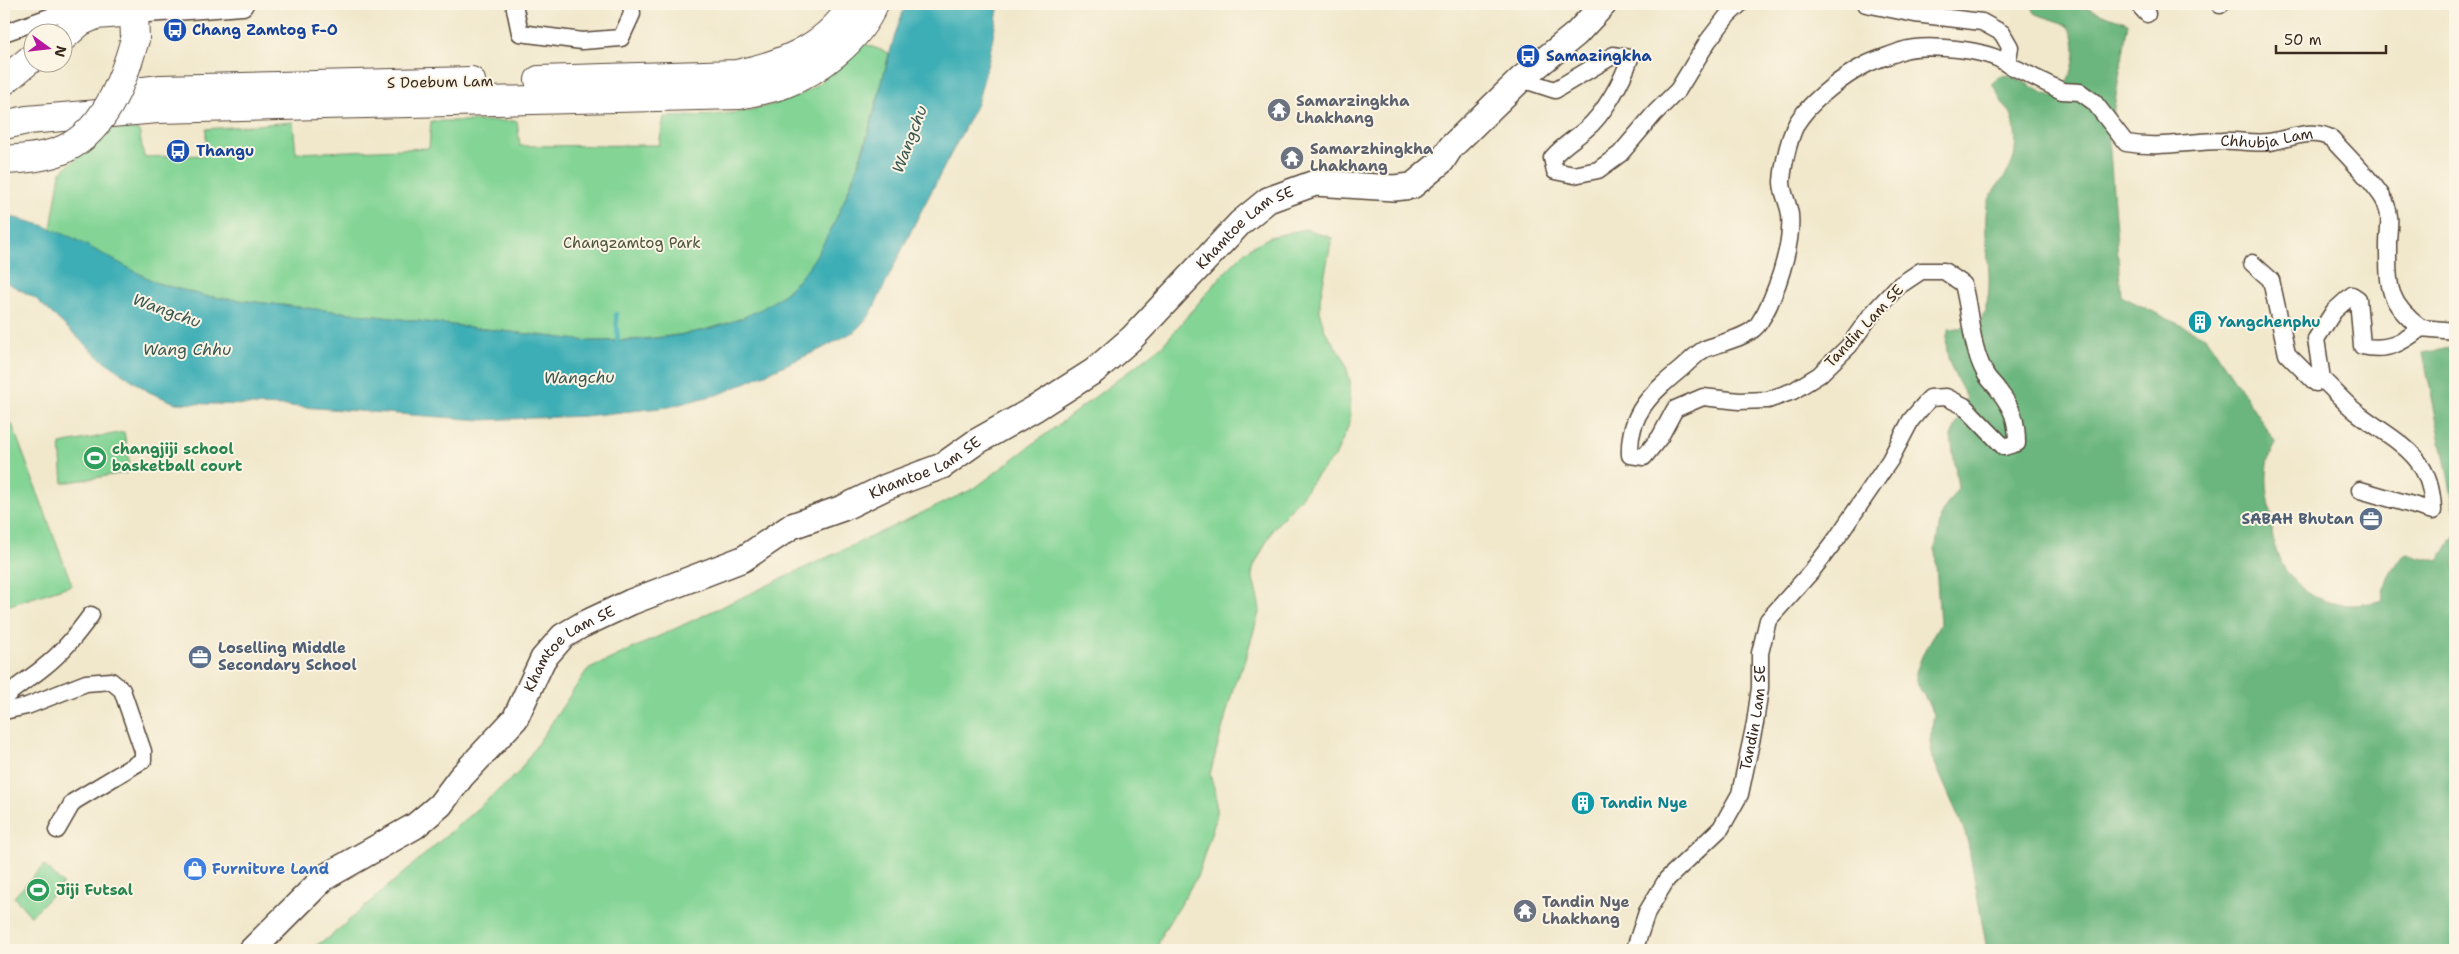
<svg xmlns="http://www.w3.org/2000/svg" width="2459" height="954" viewBox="0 0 2459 954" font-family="'Shantell Sans',sans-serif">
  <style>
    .green { fill: #83d495; stroke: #5f7f5a }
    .forest { fill: #6ab67e; stroke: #52704e }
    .water { fill: #3daeb5; stroke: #3c6c6a }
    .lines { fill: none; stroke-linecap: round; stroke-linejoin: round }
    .stream { stroke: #3daeb5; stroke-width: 4.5 }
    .street-casing { stroke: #564638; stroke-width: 19 }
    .secondary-casing { stroke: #564638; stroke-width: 25 }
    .primary-casing { stroke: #564638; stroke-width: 28 }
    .highway-casing { stroke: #564638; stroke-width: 30 }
    .street { stroke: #fff; stroke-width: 16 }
    .secondary { stroke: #fff; stroke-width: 22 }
    .primary { stroke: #fff; stroke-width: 25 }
    .highway { stroke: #fff; stroke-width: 28 }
    .highway-bridge-casing { stroke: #564638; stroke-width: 30; stroke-linecap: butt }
    .highway-bridge { stroke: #fff; stroke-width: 28 }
    .labels { text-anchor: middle; stroke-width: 4; stroke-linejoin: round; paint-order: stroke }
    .transit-label { font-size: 15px; font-weight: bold; fill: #164399; stroke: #fcf5e5; text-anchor: start }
    .street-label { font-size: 15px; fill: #3b2a1e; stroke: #fcf5e5 }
    .worship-label { font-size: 15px; font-weight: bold; fill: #5b616d; stroke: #fcf5e5; text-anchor: start }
    .park-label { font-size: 15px; fill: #4d543c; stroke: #fcf5e5 }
    .culture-label { font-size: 15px; font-weight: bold; fill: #0d838f; stroke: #fcf5e5; text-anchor: start }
    .leisure-label { font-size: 15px; font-weight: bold; fill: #27864d; stroke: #fcf5e5; text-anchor: start }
    .service-label { font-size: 15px; font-weight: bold; fill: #4e5e75; stroke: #fcf5e5; text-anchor: end }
    .shop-label { font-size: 15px; font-weight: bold; fill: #366cbe; stroke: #fcf5e5; text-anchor: start }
    .water-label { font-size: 16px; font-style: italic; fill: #3c5853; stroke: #fcf5e5 }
  </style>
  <rect width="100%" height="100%" fill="#fcf5e5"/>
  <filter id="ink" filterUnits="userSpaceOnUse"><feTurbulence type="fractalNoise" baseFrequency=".02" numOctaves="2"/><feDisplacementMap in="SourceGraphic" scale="10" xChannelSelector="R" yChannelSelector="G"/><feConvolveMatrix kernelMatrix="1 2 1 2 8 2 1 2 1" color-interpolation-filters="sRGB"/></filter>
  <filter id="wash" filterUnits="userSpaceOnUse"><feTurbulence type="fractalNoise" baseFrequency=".0096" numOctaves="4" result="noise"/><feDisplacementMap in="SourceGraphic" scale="20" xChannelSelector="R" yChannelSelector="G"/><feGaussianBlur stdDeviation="1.12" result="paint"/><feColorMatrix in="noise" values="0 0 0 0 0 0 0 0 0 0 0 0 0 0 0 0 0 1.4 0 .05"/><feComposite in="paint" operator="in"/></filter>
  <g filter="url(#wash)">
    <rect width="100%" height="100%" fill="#f1e8cc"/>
    <path class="green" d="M862 43 889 53C872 122 841 247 784 294 733 336 651 340 588 341L205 296 157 283 51 229 60 173 108 129 139 130 144 157 206 155V129L293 122 296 153 429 148 431 121H517L520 146 659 145 664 117C713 116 762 114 807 91 823 83 847 56 862 43Z
      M1305 229 1332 238 1320 299V314L1325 331 1344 359 1350 381V422L1335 457 1317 475 1304 493 1273 529 1254 566 1252 574 1260 609 1245 661 1234 685 1210 774 1216 795V818L1197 877 1163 932 1156 950H308L330 937 518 773 587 670 975 488 1162 346 1223 274 1249 248 1270 237Z
      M12 424 72 585 4 607V426Z
      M124 432 131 472 63 483 60 444Z
      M44 865 63 884 31 916 14 897Z"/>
    <path class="forest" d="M2031 4H2075L2128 23 2109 138 2121 296 2207 338 2276 443C2264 462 2266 486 2270 506 2272 518 2271 532 2274 544 2289 596 2334 615 2383 600 2385 582 2391 565 2406 554L2439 561 2455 535V950H1987L1968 843 1963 827 1933 759 1930 741 1934 714 1916 681V672L1922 656 1940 624 1935 550 1942 512 1958 488 1951 437 1967 397C1955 377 1940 352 1949 329L1966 327 1972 334C2004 293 1980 251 1987 205 1991 192 2000 183 2007 173 2018 157 2017 134 2012 116 2010 111 2006 108 2003 104 1999 97 1996 90 1992 83L2002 75C2022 75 2034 93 2053 96 2057 92 2065 87 2067 82 2075 68 2081 34 2064 24 2055 19 2044 18 2035 13Z
      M2455 347V511L2423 353Z"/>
    <path class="water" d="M906 4H999L989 59 977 104 917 219 870 315 855 331 821 349 720 394 699 399 669 407 585 416 482 420 288 406 175 403 149 392 100 358 35 298 4 281V215L42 225 71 237 157 283 205 296 588 341C651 342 733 334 784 294 823 263 854 181 868 135 881 91 889 46 906 4Z"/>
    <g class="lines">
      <path class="stream" d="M616 314 618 345"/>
    </g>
  </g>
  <g filter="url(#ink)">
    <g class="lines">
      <g class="street-casing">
        <g id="street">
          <path d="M514 4 520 33 582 41 621 38 632 14 631 4"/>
          <path d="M2138 4 2147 14"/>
          <path d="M2220 5 2221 4"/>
          <path d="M4 33 86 4"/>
          <path id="s1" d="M2007 64 2062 91 2080 92 2094 102 2126 143C2160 149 2189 141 2222 141 2237 140 2254 144 2269 142 2290 139 2312 127 2332 139 2346 155 2379 187 2386 204 2392 218 2388 230 2388 245 2388 286 2387 303 2421 328"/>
          <path d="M1521 79 1555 90 1614 55 1630 58C1623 80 1603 116 1585 130 1573 140 1562 146 1552 158L1555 171 1574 175 1598 170 1620 154 1654 114 1678 90 1708 41 1728 15 1740 4"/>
          <path d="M2252 263 2271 280 2287 354 2316 383 2322 379 2316 339 2334 311 2352 295 2358 299 2362 346C2387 352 2402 343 2421 328L2455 331"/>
          <path d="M2322 379C2333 389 2343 401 2355 411 2394 442 2432 452 2433 511L2360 490"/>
          <path d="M4 698C16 686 31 678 44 667 63 652 77 634 91 615"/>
          <path d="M4 711 27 706 86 683 111 681 122 690 143 751V760L73 802 57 830"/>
          <path id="s2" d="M1636 950V945L1647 912 1667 879 1721 828 1740 794 1755 723 1760 688V653L1768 620 1811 572 1837 538 1890 460 1911 420 1930 398 1946 397 1964 406 2004 447 2017 443C2017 421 2013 409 1999 391 1995 385 1988 379 1985 373 1970 345 1971 313 1963 284L1944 271H1921L1897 287 1871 315 1849 346 1819 375 1793 391 1768 400 1739 401 1703 397 1675 409 1660 437 1644 457 1630 455C1628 413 1652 393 1682 368 1689 362 1697 353 1705 349 1719 343 1751 337 1759 323 1775 299 1793 245 1790 215 1789 204 1782 193 1782 182 1783 165 1790 130 1801 117 1815 98 1844 76 1865 65 1876 59 1889 56 1901 51 1924 43 1988 49 2007 64L2010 47 2002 33 1982 22 1915 14 1866 4"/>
        </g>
      </g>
      <g class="secondary-casing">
        <path id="secondary" d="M133 4 134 12 242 4"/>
      </g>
      <g class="primary-casing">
        <g id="primary">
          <path id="s3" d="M252 950 325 877 415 826 440 805 461 777 515 719 543 659 563 636 582 625 631 602 743 559 792 526 843 508 886 487 942 466 976 442 1036 408 1094 371 1132 338 1240 223 1268 200 1315 183 1394 188 1412 186 1442 161 1451 147 1521 79 1576 34 1604 4"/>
        </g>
      </g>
      <g class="highway-casing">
        <path id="highway" d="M62 38 80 22 96 15 134 12 135 39
          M539 80 737 74C780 65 823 49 848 11
          M4 81 32 58
          M117 94 161 89 471 81
          M4 125 27 120 158 109 739 95C754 92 770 89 784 84 821 70 858 40 874 4"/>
      </g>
      <use href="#street" class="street"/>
      <use href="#secondary" class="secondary"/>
      <use href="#primary" class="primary"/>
      <use href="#highway" class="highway"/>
      <g class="highway-bridge-casing">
        <path id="highway-bridge" d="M4 160C21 159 40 158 57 152 103 136 123 82 135 39"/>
      </g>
      <use href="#highway-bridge" class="highway-bridge"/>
    </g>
  </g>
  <defs>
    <g id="bus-disc" transform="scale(1.25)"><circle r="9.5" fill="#1a4fb4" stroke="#fcf5e5"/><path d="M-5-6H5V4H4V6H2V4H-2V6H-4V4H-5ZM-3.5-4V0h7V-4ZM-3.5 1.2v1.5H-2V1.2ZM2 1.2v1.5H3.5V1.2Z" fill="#fff"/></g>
    <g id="temple-disc" transform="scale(1.25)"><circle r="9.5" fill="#6b7280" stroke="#fcf5e5"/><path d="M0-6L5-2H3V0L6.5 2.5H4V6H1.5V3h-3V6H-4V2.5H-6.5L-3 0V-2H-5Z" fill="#fff"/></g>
    <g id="building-disc" transform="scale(1.25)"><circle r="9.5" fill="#0f9aa8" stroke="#fcf5e5"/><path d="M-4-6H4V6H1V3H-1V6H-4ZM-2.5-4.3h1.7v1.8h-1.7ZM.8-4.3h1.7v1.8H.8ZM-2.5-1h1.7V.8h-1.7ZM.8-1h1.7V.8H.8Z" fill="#fff"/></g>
    <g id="stadium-disc" transform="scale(1.25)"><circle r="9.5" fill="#2e9e5b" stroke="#fcf5e5"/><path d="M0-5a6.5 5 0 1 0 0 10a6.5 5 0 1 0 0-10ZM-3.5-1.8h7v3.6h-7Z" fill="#fff"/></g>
    <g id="office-disc" transform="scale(1.25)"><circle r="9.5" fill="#5c6f8a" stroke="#fcf5e5"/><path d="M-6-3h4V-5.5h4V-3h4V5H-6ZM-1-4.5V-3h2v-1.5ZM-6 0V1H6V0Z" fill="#fff"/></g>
    <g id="shop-disc" transform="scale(1.25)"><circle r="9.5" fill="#3f7fe0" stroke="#fcf5e5"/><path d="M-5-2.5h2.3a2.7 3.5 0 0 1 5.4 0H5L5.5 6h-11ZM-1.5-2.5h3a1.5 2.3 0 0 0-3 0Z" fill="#fff"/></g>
  </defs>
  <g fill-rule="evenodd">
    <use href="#bus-disc" x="175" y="30"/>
    <use href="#bus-disc" x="1528" y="56"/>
    <use href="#temple-disc" x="1279" y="110"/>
    <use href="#bus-disc" x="178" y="151"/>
    <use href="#temple-disc" x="1292" y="158"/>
    <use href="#building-disc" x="2200" y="322"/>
    <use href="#stadium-disc" x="95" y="458"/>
    <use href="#office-disc" x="2371" y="519"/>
    <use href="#office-disc" x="200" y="657"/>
    <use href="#building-disc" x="1583" y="803"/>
    <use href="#shop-disc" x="195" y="869"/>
    <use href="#stadium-disc" x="38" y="890"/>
    <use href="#temple-disc" x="1525" y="911"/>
  </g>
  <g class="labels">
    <g class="transit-label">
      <text x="192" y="35">Chang Zamtog F-O</text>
      <text x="1546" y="61">Samazingkha</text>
      <text x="196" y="156">Thangu</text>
    </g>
    <g class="street-label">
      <text transform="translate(440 82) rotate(-1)" y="5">S Doebum Lam</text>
      <text dy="5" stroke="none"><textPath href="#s1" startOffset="290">Chhubja Lam</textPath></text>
      <text dy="5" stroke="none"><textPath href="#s3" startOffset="1256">Khamtoe Lam SE</textPath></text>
      <text transform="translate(1864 326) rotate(-47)" y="5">Tandin Lam SE</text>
      <text dy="5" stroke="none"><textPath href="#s3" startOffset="851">Khamtoe Lam SE</textPath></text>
      <text dy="5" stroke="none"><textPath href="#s3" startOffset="446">Khamtoe Lam SE</textPath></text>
      <text dy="5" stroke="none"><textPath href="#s2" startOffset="269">Tandin Lam SE</textPath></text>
    </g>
    <g class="worship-label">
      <text x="1296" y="106">Samarzingkha<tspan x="1296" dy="17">Lhakhang</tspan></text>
      <text x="1310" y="154">Samarzhingkha<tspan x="1310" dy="17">Lhakhang</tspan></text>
      <text x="1542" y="907">Tandin Nye<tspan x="1542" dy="17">Lhakhang</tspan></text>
    </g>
    <g class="park-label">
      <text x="632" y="248">Changzamtog Park</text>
    </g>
    <g class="culture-label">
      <text x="2218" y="327">Yangchenphu</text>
      <text x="1600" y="808">Tandin Nye</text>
    </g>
    <g class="leisure-label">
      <text x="112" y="454">changjiji school<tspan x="112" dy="17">basketball court</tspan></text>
      <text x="56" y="895">Jiji Futsal</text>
    </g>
    <g class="service-label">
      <text x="2354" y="524">SABAH Bhutan</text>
      <text x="218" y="653" text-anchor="start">Loselling Middle<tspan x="218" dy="17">Secondary School</tspan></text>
    </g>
    <g class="shop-label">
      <text x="212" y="874">Furniture Land</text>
    </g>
    <g class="water-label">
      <text transform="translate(909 139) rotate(-69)" y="6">Wangchu</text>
      <text transform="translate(167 310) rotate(20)" y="6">Wangchu</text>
      <text x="187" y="355">Wang Chhu</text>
      <text transform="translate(579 377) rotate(-1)" y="6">Wangchu</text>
    </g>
  </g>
  <rect width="2459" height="954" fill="none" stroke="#fcf5e5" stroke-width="20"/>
  <g transform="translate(48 48) rotate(105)"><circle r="24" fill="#fcf5e5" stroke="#afa495"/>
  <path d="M0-4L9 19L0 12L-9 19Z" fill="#b5179e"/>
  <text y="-8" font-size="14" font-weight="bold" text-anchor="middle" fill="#3b2a1e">N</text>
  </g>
  <path d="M2276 45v8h110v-8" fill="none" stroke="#3b2a1e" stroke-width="2.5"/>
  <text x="2284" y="45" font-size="15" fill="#3b2a1e" stroke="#fcf5e5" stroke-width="4" paint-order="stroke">50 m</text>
</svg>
